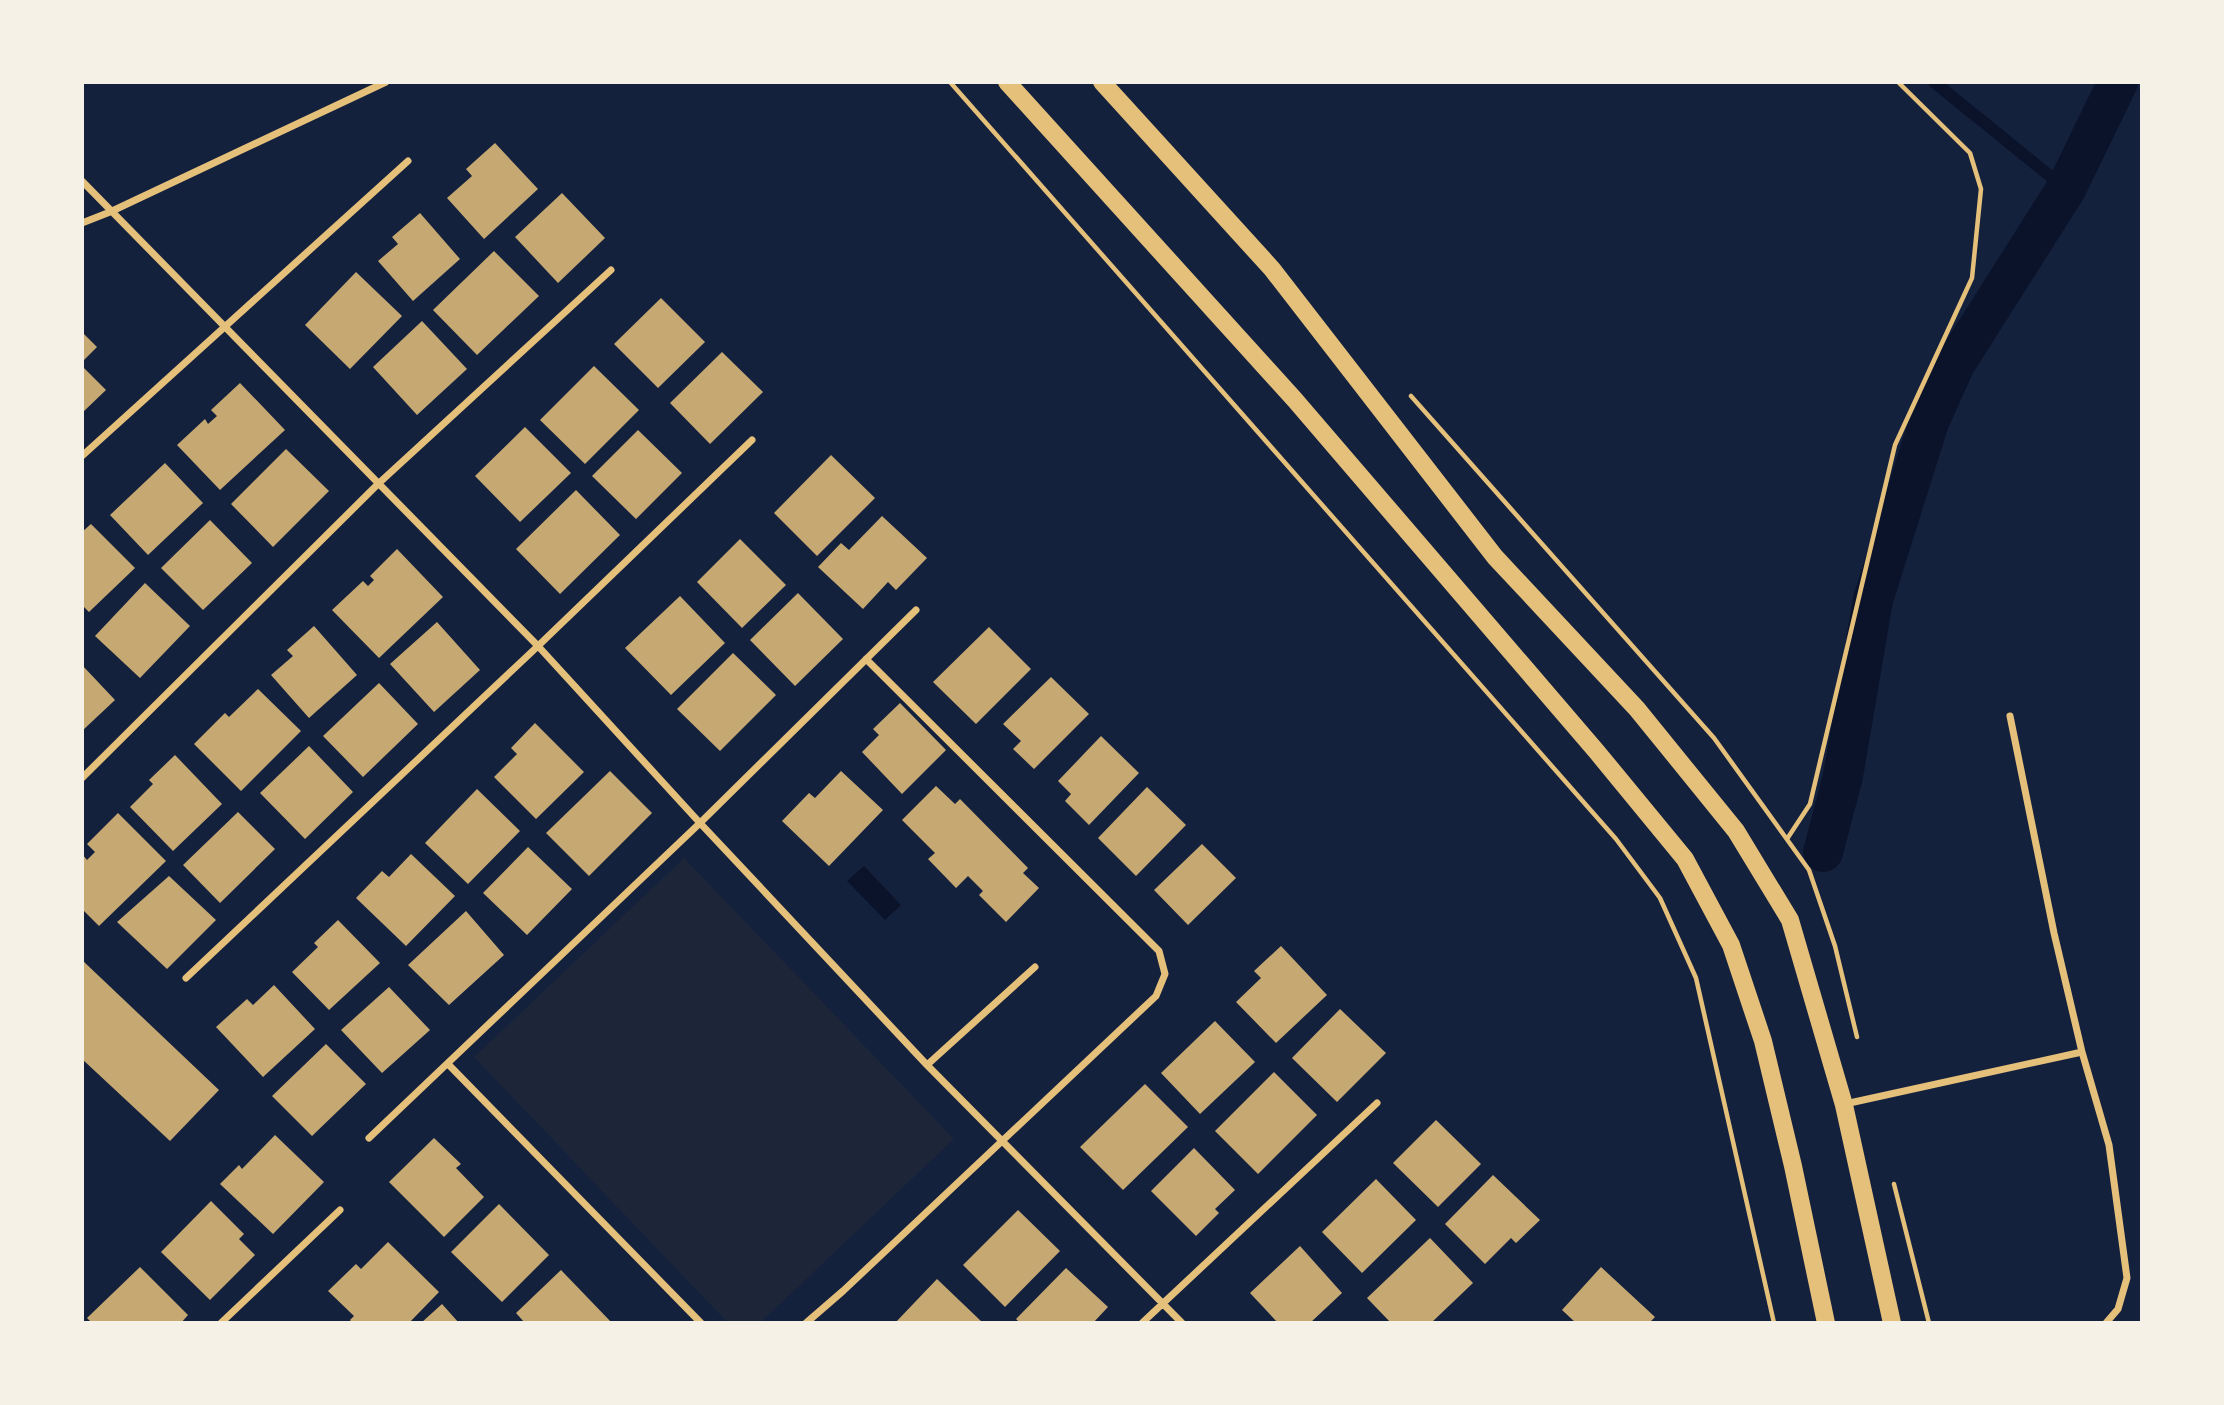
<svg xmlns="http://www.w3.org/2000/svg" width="2224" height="1405" viewBox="0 0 2224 1405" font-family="Quicksand,sans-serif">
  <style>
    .green { fill: #1d2539 }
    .water { fill: #0b132b }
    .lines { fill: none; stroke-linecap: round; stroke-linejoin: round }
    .stream { stroke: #0b132b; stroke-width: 12 }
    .canal { stroke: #0b132b; stroke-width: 40 }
    .building { fill: #c6a872 }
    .path { stroke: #e5c07b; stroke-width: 4.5 }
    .minor { stroke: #e5c07b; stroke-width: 7 }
    .primary { stroke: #e5c07b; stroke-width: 18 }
  </style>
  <rect width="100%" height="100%" fill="#14213d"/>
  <path class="green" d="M684 858 954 1139 760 1323H728L474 1057Z"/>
  <path class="water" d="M864 866 901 905 885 920 847 881Z"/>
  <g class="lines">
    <path class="stream" d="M1934 82 2066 189"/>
    <path class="canal" d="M1823 852 1843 776 1873 600 1929 422 1955 364 2066 189 2118 82"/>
  </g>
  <path class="building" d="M495 143 538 189 484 239 447 198 472 176 466 169Z
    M562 193 605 238 558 283 515 237Z
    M420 213 460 259 413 301 378 261 398 244 392 237Z
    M494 251 539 296 477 355 433 310Z
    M356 272 402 316 350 369 305 325Z
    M661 298 705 342 658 388 614 344Z
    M422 321 467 369 417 415 373 367Z
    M82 332 97 347 82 362Z
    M722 352 763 392 710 444 670 403Z
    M82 366 106 390 82 413Z
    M594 366 639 410 585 464 540 420Z
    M240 383 285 430 220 490 177 445 205 419 208 424 217 416 211 410Z
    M525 427 571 473 520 522 475 476Z
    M638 430 682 473 636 519 592 476Z
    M286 449 329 491 273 547 231 504Z
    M831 455 875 498 817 556 774 513Z
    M165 463 203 503 148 555 110 515Z
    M576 490 620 535 560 594 516 549Z
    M882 516 927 558 896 590 888 582 863 609 818 567 841 543 849 550Z
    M210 520 252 563 203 610 161 568Z
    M91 524 135 568 89 612 82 605V532Z
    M740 539 786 585 742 628 697 582Z
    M397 549 443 597 379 658 332 610 363 581 368 586 374 580 370 576Z
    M145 583 190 626 140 678 95 636Z
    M798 593 843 639 795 686 750 640Z
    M680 596 725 643 671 695 625 648Z
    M437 622 480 670 434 712 390 664Z
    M314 626 357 675 309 718 271 675 293 656 287 650Z
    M989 627 1031 669 976 724 933 682Z
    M733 653 776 695 720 751 677 709Z
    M82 665 115 700 82 731Z
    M1051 677 1089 714 1034 769 1013 749 1021 741 1003 724Z
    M379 683 418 724 363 777 323 736Z
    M258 689 301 731 241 791 194 744 225 713 229 717Z
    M900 703 946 750 902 794 862 752 879 735 873 729Z
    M535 723 584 772 536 819 494 777 517 754 511 748Z
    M1101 736 1139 773 1089 825 1065 801 1071 794 1058 781Z
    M309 746 353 792 305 839 260 793Z
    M175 755 222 804 173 851 130 807 153 784 149 780Z
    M610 771 652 813 589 876 546 833Z
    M841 771 883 810 829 866 782 821 809 793 815 798Z
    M936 786 955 804 960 799 1028 868 1023 873 1039 888 1006 922 979 895 983 891 968 876 956 888 928 859 935 853 902 820Z
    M1147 787 1186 825 1136 876 1098 838Z
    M477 789 520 831 468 884 425 843Z
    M238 812 275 849 220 903 183 865Z
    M118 813 166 861 99 926 82 909V854L87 860 95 852 87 844Z
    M1202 844 1236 878 1188 925 1154 890Z
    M528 847 572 889 527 935 483 893Z
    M411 854 455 896 406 946 356 898 382 871 389 877Z
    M169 876 216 920 167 969 117 922Z
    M466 911 504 955 449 1005 408 965Z
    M338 920 380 963 329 1010 292 972 318 947 314 943Z
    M1281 946 1327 995 1276 1043 1236 1002 1261 978 1254 971Z
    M82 960 219 1090 170 1141 82 1059Z
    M274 985 315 1029 263 1077 216 1027 247 999 253 1005Z
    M389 987 430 1030 382 1073 341 1030Z
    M1340 1009 1386 1053 1337 1102 1292 1058Z
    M1215 1021 1255 1062 1200 1114 1161 1073Z
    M326 1044 366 1084 312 1136 272 1096Z
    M1274 1072 1317 1115 1258 1174 1215 1131Z
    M1145 1084 1188 1127 1123 1190 1080 1147Z
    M1436 1120 1481 1164 1438 1207 1393 1163Z
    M275 1135 324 1182 273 1234 220 1184 239 1165 242 1169Z
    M434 1138 461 1164 456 1168 484 1197 444 1237 389 1182Z
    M1194 1148 1235 1190 1215 1209 1219 1213 1196 1236 1151 1191Z
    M1493 1175 1540 1220 1516 1243 1511 1238 1485 1264 1445 1224Z
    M1376 1179 1416 1220 1362 1273 1322 1232Z
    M211 1201 244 1234 239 1239 255 1255 210 1300 161 1252Z
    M499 1204 549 1255 502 1302 451 1252Z
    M1018 1210 1060 1251 1005 1307 963 1265Z
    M1430 1238 1473 1283 1431 1323H1391L1367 1298Z
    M388 1242 439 1292 409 1323H352L350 1320 354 1316 328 1291 356 1264 361 1269Z
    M1300 1246 1342 1293 1310 1323H1278L1250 1293Z
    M140 1267 188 1315 181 1323H92L87 1318Z
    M1601 1267 1655 1317 1649 1323H1576L1562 1310Z
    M1066 1268 1108 1307 1093 1323H1020L1016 1319Z
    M561 1270 612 1323H525L516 1313Z
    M937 1279 983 1323H895Z
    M442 1304 459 1323H421Z"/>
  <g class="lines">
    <path class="path" d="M950 82 1616 839 1660 898 1696 978 1774 1323
      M1411 396 1714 738 1809 870 1835 946 1857 1037
      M1787 839 1810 804 1895 445 1972 278 1981 189 1970 153 1898 82
      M1894 1184 1929 1323"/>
    <path class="minor" d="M82 181 538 646 700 823 927 1065 1182 1323
      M82 223 110 212 386 82
      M82 456 408 161
      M82 778 378 484 611 270
      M186 978 538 646 752 440
      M2082 1052 2109 1145 2127 1278 2118 1309 2106 1323
      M448 1064 701 1323
      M927 1065 1035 967
      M1845 1104 2082 1052 2054 933 2010 716
      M369 1138 700 823 916 610
      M221 1323 340 1210
      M806 1323 843 1291 1156 996 1165 974 1159 951 866 659
      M1142 1323 1377 1103"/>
    <path class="primary" d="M1007 82 1295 400 1597 752 1685 859 1731 945 1763 1041 1793 1166 1826 1323
      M1102 82 1272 269 1495 557 1637 709 1736 831 1790 920 1844 1105 1892 1323"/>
  </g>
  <rect width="2224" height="1405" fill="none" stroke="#f6f1e7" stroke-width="168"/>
</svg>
